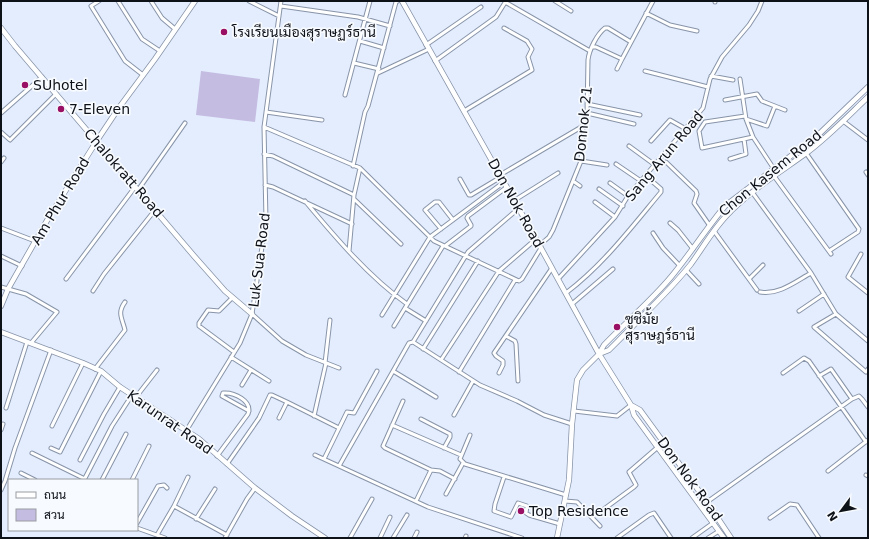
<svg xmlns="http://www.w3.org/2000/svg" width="869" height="539" viewBox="0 0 869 539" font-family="'DejaVu Sans',Sarabun,sans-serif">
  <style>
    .green { fill: #c5bce2 }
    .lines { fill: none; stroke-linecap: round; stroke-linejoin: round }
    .street-casing { stroke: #8894a8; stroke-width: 5 }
    .secondary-casing { stroke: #8894a8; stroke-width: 6 }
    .street { stroke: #fff; stroke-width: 3 }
    .secondary { stroke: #fff; stroke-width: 4.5 }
    .poi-dot { fill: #980f64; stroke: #f7fafe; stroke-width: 1.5 }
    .labels { text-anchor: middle; stroke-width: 3.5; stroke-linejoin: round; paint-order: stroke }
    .poi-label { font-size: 14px; fill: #0d1118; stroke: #f7fafe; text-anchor: start }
    .street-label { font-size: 14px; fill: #0d1118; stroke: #f7fafe }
  </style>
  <rect width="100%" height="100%" fill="#e3edfe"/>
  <path class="green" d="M201 71 260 79 255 122 196 115Z"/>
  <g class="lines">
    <g class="street-casing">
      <path id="street" d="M99 1 91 6 125 61 143 75
        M118 1 142 39 160 51
        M151 1 162 18 175 29
        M249 1 279 16
        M555 1 571 11
        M505 2 590 51
        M715 2V1
        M281 6 358 17 390 26
        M646 13 670 25 697 31
        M360 41 384 48
        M426 45 481 7
        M592 47H596L622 59 653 1
        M435 61 496 17 506 1
        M354 63 379 69
        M617 69 622 59
        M645 71 708 87
        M378 73 429 49
        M711 76 733 80
        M740 79 746 119 753 137 774 169
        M345 95 370 1
        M725 100 757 94 762 101 785 110
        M587 104 640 115
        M464 111 532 70 528 57 532 49 527 41 504 28
        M266 112 322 120
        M1 113 42 77
        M587 113 634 124
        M745 116 705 122 699 131 702 148 753 137
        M746 119 767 126 775 106
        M843 121 868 140
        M264 127 360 168 434 241 519 281 522 279 541 248
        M1 132 10 140 56 94
        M651 141 670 120 686 129
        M629 146 655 165
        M806 153 859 229 858 232 829 251
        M264 154 273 156 354 195
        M730 159 746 154 744 139
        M581 161 607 165
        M1 162 4 158
        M666 162 696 191 697 194 694 203 710 226
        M616 164 641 181
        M353 166 365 112 368 106 396 2 398 1
        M866 172 868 175
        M500 175 583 126
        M774 176 831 254
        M460 179 469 195H471L501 177
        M573 181 580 186
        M610 183 628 196
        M265 185 273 187 352 224
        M599 189 623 206
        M138 190 185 123
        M752 192 811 273 836 314
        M354 199 401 244
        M515 200 558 173
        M305 201C335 237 369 277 407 304
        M595 202 615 217
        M670 223 678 230 693 249
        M1 228 35 241
        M441 229 425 210 435 202H439L453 220
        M714 231 757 290
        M653 233 663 248 680 266
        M540 245 549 237 553 230 581 161 583 126 587 113 588 60C589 50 597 34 605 28H608L631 42
        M445 246 471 226V225L467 218 468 216 507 187
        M349 251 354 195 360 168
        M861 254 848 277 868 293
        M1 256 22 266
        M686 270 699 284
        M66 279 135 187
        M558 279 615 217 628 196 703 108 710 79 722 57 749 25 758 11 762 1
        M749 279 763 265
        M1 287 26 294 57 312 31 343
        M93 291 104 274 155 210
        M760 292C779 295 795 282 811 273
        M566 293C603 265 631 228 661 192V189L646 176
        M232 298 219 311 208 310 199 323V326L234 352
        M572 304 613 269
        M405 308 426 321
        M799 311 824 294
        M252 314 282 341 306 355 339 368
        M382 315 430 237 504 182
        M394 326 443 246
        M506 336 515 341 516 344 518 381
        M868 341 836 314 814 327 866 372 868 369
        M413 342 480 385 517 401 544 415 572 424
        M423 349 478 261
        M231 357 269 381
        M441 360 499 271 536 239
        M325 363 330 320
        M95 369 125 330C122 318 117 313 125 302
        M393 371 436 397
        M459 372 515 280
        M499 373 503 365V361L496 356 494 353 552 268
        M783 373 804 358 809 361 866 442
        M819 376 831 369 852 399
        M242 385 251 370
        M136 397 157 370
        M403 401 383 446 385 448 431 470 416 501
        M6 408 27 342
        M574 411 617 416 631 405
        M454 415 473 381
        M314 416 326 363
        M279 418 287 402 339 428
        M421 419 450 434V437L444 448
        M392 425 461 455
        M52 426 83 363
        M1 430 3 424
        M186 431 240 343 252 314 266 220 264 127 281 1
        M470 435 460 459 465 464 566 495
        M51 448 60 452 101 371
        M32 453 85 479
        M315 455 428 507 522 538
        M217 456 248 414C253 401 234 392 223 393L222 396 249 411
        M324 459 347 412 354 413 377 371
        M80 460 104 414 120 387
        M227 464 259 418 270 395H272L287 402
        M339 466 409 343 413 342 468 252 519 208
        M431 470 440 471 455 479
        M828 471 868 440
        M21 473 35 480
        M866 475 868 476
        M188 477 174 506 227 535
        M504 477 495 504 494 511 511 517 518 503 527 506 526 513 529 515 560 524
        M84 480 112 426 132 395
        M102 480 126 434
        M132 480 149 446
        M1 490 5 481 15 448 51 350
        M446 494 463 463
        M565 501 577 502 600 526
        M707 502 852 399 859 396 862 399 868 407
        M604 509 634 487 636 485 629 472 658 447
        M770 518 790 504 797 505 819 538
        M196 519 215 489
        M137 523 158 486 164 485 167 488
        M137 528 165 538
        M157 535 174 506
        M225 538 247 499 255 488
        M350 538 372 499
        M380 538 390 517
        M393 538 407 515
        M414 538 417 532
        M465 538 466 536
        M617 538 649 515 654 513 671 538
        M692 538 713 523
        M708 538 719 531"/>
    </g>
    <g class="secondary-casing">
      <path id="secondary" d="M402 1 536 239 599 354 631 405 634 415 724 538
        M1 28 15 46 194 256 225 291 252 314
        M1 306 8 289 49 217 96 142 118 109 155 59 195 1
        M1 332 83 363 101 371 120 387 199 439 255 488 292 516 325 538
        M599 354 609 350 618 341C642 316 669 292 691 264 704 246 715 226 731 211 753 189 780 172 805 154 828 137 848 116 868 97
        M631 405 640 410 707 502 731 538
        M557 538 569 480 572 424 577 380 583 370 599 354 604 345C626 322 651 301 671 277 690 254 706 229 725 206L817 136 868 87"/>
    </g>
    <use href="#street" class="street"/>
    <use href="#secondary" class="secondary"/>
  </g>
  <g class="poi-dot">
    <circle cx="224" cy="32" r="4"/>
    <circle cx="25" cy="85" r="4"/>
    <circle cx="61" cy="109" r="4"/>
    <circle cx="617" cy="327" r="4"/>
    <circle cx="521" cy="511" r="4"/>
  </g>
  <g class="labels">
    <g class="poi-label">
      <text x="232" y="37">โรงเรียนเมืองสุราษฏร์ธานี</text>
      <text x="33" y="90">SUhotel</text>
      <text x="69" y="114">7-Eleven</text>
      <text x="625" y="324">ซูชิมั้ย<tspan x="625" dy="16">สุราษฎร์ธานี</tspan></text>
      <text x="529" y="516">Top Residence</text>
    </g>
    <g class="street-label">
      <text transform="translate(583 124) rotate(-84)" y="5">Donnok 21</text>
      <text transform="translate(664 156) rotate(-50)" y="5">Sang Arun Road</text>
      <text transform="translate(124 173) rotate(49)" y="5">Chalokratt Road</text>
      <text transform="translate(770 173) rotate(-39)" y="5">Chon Kasem Road</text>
      <text transform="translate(60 201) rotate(-59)" y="5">Am Phur Road</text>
      <text transform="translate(516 203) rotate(61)" y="5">Don Nok Road</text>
      <text transform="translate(259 260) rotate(-83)" y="5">Luk Sua Road</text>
      <text transform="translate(170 422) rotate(35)" y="5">Karunrat Road</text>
      <text transform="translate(690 479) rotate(54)" y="5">Don Nok Road</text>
    </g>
  </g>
  <rect width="869" height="539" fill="none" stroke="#0d1118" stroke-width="4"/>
  <rect x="8" y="479" width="130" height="52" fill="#f7fafe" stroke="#999da2"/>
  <rect x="16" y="492" width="20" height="6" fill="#ffffff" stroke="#999da2"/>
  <text x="44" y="499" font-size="12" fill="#0d1118">ถนน</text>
  <rect x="16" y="509" width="20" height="12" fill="#c5bce2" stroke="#999da2"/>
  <text x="44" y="519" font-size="12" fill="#0d1118">สวน</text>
  <g transform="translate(841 511) rotate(238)" stroke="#f7fafe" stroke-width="3" paint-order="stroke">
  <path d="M0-3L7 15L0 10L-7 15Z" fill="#0d1118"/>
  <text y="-6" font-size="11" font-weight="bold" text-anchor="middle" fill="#0d1118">N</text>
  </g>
</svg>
